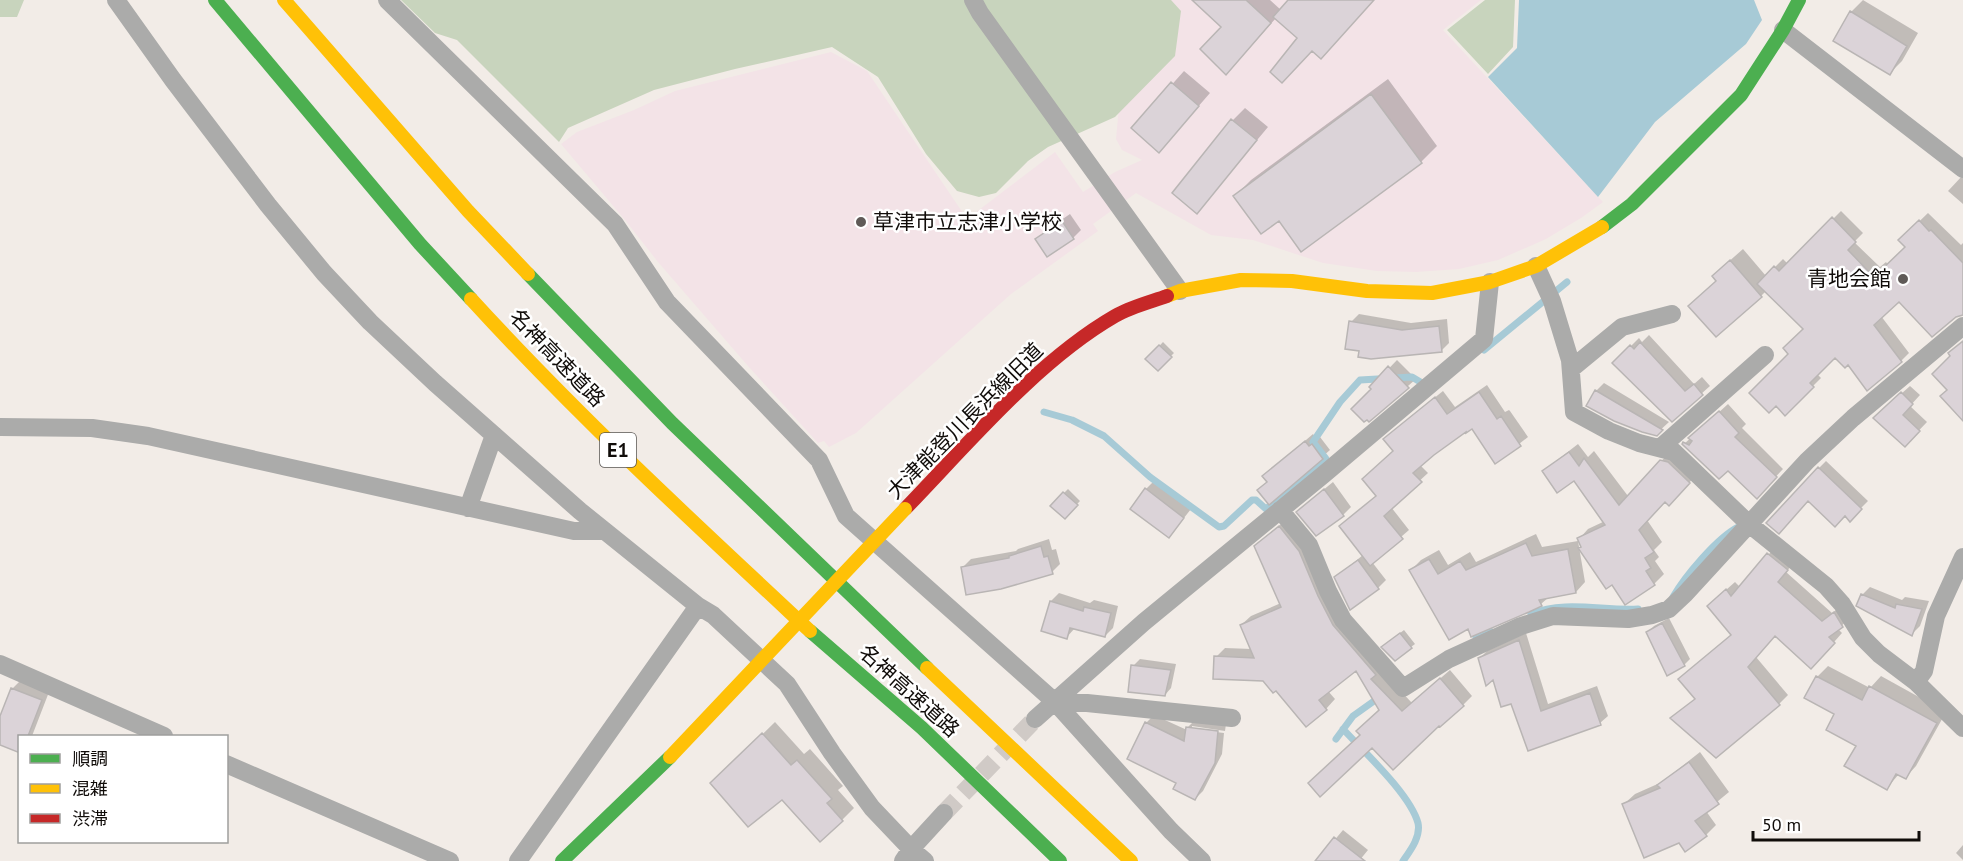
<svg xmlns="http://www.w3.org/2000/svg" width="1963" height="861" viewBox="0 0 1963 861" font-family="'PT Sans','Noto Sans JP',sans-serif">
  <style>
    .education { fill: #f3e3e7 }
    .forest { fill: #c8d4bd }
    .water { fill: #a7cad6 }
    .shadow { fill: #0003 }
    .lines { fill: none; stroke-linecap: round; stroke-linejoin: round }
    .stream { stroke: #a7cad6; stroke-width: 7 }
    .building { fill: #dbd3d8; stroke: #b9b5b4; stroke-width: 1.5 }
    .street-tunnel { stroke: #d0cac6; stroke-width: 18; stroke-dasharray: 18 9; stroke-linecap: butt }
    .street { stroke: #ababaa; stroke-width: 18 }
    .fast { stroke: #4caf50; stroke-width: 14 }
    .slow { stroke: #ffc107; stroke-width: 14 }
    .jam { stroke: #c62828; stroke-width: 14 }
    .slow-bridge { stroke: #ffc107; stroke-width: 14 }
    .poi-dot { fill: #5f5a57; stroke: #fff; stroke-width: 2 }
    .labels { text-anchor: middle; stroke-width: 5; stroke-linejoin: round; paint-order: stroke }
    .shield { fill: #fff; stroke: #585553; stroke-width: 1.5 }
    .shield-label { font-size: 20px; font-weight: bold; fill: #100c09 }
    .poi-label { font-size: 21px; fill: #100c09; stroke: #fff; text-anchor: start }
    .street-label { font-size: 21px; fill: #100c09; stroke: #fff }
  </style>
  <rect width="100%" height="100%" fill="#f2ece7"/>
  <path class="education" d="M1129 0H1481L1443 30 1603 202 1581 218 1546 239 1498 260 1459 269 1416 272 1377 271 1323 263 1253 240 1211 235 1136 193 1093 224 1098 231 1011 294 856 433 829 447 824 441 818 443 748 366 658 262 625 220 561 144 577 132 634 110 675 91 831 52 867 71 967 219 1055 152 1083 192 1115 172 1142 160 1122 150 1116 139Z"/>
  <path class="forest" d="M0 0H24L17 17H0Z
    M401 0H1171L1181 11 1175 56 1115 117 1048 147 1028 161 996 193 979 197 957 191 926 154 878 77 832 47 735 69 654 90 568 128 559 142 457 40 435 33Z
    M1485 0H1515L1513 47 1488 74 1447 30Z"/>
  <path class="water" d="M1519 0H1754L1762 20 1746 44 1655 122 1598 197 1488 77 1517 48Z"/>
  <path class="shadow" d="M1195 0H1270L1281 10 1290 0H1374L1299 38 1276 18 1238 61 1223 27Z
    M1863 0 1918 33 1902 61 1890 73 1851 12Z
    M1184 71 1210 93 1170 139 1133 128Z
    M1388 79 1437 146 1421 162 1279 219 1235 196 1251 180Z
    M1245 108 1268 127 1197 212 1174 193 1233 120Z
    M1963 175V204L1948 191Z
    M1841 211 1863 233 1854 242 1880 267 1886 262 1888 265 1907 247 1900 240 1928 213 1961 245 1963 243V314L1899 299 1881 316 1909 353 1901 361 1848 363 1835 356 1817 374 1821 378 1785 414 1790 354 1805 329 1766 291 1761 296 1718 280 1726 264 1743 249 1766 276 1783 259 1788 264Z
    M1070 214 1081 230 1073 238 1048 255 1037 239 1045 231Z
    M1359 314 1411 323 1447 319 1449 343 1441 351 1361 350 1351 322Z
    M1649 335 1694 384 1702 377 1710 386 1672 420 1614 363 1639 338 1642 342Z
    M1163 342 1174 353 1158 369 1147 359Z
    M1397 360 1416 379 1369 420 1373 389 1371 387Z
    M1604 383 1669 422 1656 434 1596 391Z
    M1487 385 1505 412 1509 410 1510 411 1528 437 1496 462 1472 427 1420 465 1428 473 1391 507 1409 530 1372 562 1386 580 1378 588 1336 577 1363 555 1341 526 1377 495 1395 450 1393 431 1443 391 1455 407Z
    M1910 386 1920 395 1910 406 1927 422 1905 445 1883 410Z
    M1728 404 1746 424 1742 428 1783 469 1764 489 1684 444Z
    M1313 434 1317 440 1320 437 1330 450 1269 503 1259 490 1268 481 1264 476Z
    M1578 444 1588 457 1594 451 1628 496 1670 452 1698 473 1678 495 1665 500 1647 520 1662 542 1654 550 1659 557 1655 561 1664 574 1654 584 1625 603 1612 583 1580 548 1582 546 1579 539 1588 529 1605 521 1574 479 1543 471Z
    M1826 461 1868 501 1850 519 1845 515 1819 468Z
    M1154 481 1191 509 1176 528 1146 489Z
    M1333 482 1351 507 1343 515 1306 504Z
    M1068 489 1080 501 1065 517 1052 505Z
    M1289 518 1380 669 1412 703 1450 670 1472 696 1463 705 1362 735 1380 710 1356 669 1328 691 1335 699 1326 709 1276 689 1264 680 1216 657 1225 648 1252 649 1241 625 1251 616 1281 603 1265 537Z
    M1536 534 1542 547 1578 541 1585 582 1576 592 1549 597 1541 604 1469 627 1411 570 1421 560 1439 550 1448 565 1470 552 1476 562Z
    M1049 539 1052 550 1056 549 1060 564 1052 572 963 567 971 559 1016 551 1018 549Z
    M1777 545 1796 560 1786 572 1832 613 1843 605 1851 617 1838 629 1842 633 1820 658 1776 634 1756 657 1788 695 1779 704 1673 718 1696 698 1733 634 1718 597 1735 582 1740 587Z
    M1870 587 1902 600 1905 597 1929 601 1920 626 1912 634 1862 595Z
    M1059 593 1090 603 1094 600 1118 606 1113 628 1105 636 1075 628 1066 638 1051 601Z
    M1669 618 1690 659 1684 665 1647 633 1654 626Z
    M1404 630 1415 644 1411 647 1387 643Z
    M1526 633 1548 704 1597 686 1608 716 1600 723 1529 749 1512 702 1479 659 1487 651Z
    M1140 659 1176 664 1171 688 1165 695 1133 666Z
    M1828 666 1870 688 1881 676 1946 712 1916 766 1906 777 1899 774 1887 788 1836 714 1806 698 1817 677Z
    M20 681 49 692 32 736H0V717L12 689Z
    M1154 715 1187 730V728L1195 720 1226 724 1225 731 1192 726V729L1224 733 1222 754 1203 791 1195 799 1178 782 1129 758 1146 723Z
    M775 722 804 754 810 749 843 786 838 790 854 808 842 820 724 772Z
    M1700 752 1729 792 1706 811 1716 825 1706 835 1624 804 1635 794 1662 782Z
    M1343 830 1368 850 1359 861H1317Z
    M1963 845V860L1956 853Z"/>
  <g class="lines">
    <path class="stream" d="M1484 350 1567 282
      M1044 412 1072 420 1104 436 1150 477 1219 527 1224 526 1252 500H1256L1266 509 1326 459 1313 442 1340 402 1360 380 1412 377 1427 386
      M1673 597C1685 576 1717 538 1738 527
      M1531 614C1565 600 1602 611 1638 609
      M1476 637 1490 631
      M1343 729C1364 752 1410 794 1418 823 1421 837 1410 851 1403 861
      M1336 739 1353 716 1381 696"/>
  </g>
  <path class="building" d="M1192 0H1246L1271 23 1226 75 1200 49 1221 27Z
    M1288 0H1374L1321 59 1312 51 1282 83 1270 72 1297 38 1273 17Z
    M1850 11 1907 46 1890 75 1833 41Z
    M1171 82 1199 106 1159 153 1131 128Z
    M1371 94 1422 163 1301 252 1279 221 1261 234 1233 196Z
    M1231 119 1257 140 1197 214 1172 193Z
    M1832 217 1856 242 1848 250 1871 274 1877 269 1879 272 1905 247 1898 240 1919 220 1929 231 1931 230 1963 263V315L1956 317 1932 337 1899 302 1874 325 1902 362 1867 391 1848 365 1845 368 1835 358 1810 383 1814 387 1785 416 1776 406 1769 413 1749 393 1788 354 1783 348 1803 329 1757 284 1774 266 1779 271Z
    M1062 221 1074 239 1047 257 1035 239Z
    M1730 260 1762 297 1716 337 1688 306 1716 281 1712 276Z
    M1349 321 1402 330 1439 326 1442 352 1371 359 1358 357 1359 351 1345 349Z
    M1963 341V421L1940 396 1947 390 1932 374 1950 356 1948 353Z
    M1640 342 1685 391 1694 384 1703 395 1672 422 1612 363 1630 345 1634 349Z
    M1159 345 1172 357 1158 371 1145 359Z
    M1388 366 1409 388 1369 422 1367 420 1364 422 1351 409 1371 389 1369 387Z
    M1595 390 1617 403 1663 430 1657 436 1642 432 1614 421 1586 406Z
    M1479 392 1497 419 1501 416 1521 446 1495 464 1472 429 1466 433V432L1434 455 1413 473 1422 482 1384 516 1403 539 1370 566 1339 526 1376 496 1362 479 1393 451 1383 439 1435 397 1447 414Z
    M1901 392 1913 404 1903 415 1920 431 1905 447 1873 418Z
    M1719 411 1739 433 1735 437 1777 477 1757 499 1728 471 1719 479 1682 444 1683 442 1689 445 1692 441 1688 438Z
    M1305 441 1309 446 1312 444 1323 459 1269 505 1257 490 1267 482 1262 476Z
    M1569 452 1579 466 1584 458 1619 505 1660 460 1668 462 1690 483 1669 506 1665 502 1639 530 1654 552 1645 558 1651 568 1646 571 1655 585 1625 605 1612 585 1606 589 1578 548 1581 547 1577 538 1605 525 1574 481 1557 493 1542 471Z
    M1818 467 1862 509 1850 522 1845 516 1835 527 1808 501 1779 534 1766 523Z
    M1145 488 1184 518 1169 538 1130 509Z
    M1324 489 1344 516 1316 536 1296 512Z
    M1063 492 1078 505 1065 519 1050 506Z
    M1279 526 1299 551 1318 596 1333 625 1376 675 1371 679 1402 711 1440 678 1464 706 1440 727 1439 726 1393 770 1372 748 1320 797 1308 783 1360 735 1356 731 1379 710 1356 671 1319 700 1327 710 1306 727 1276 691 1273 693 1263 681 1213 679 1214 656 1254 658 1240 625 1281 607 1254 546Z
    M1526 543 1532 556 1568 549 1576 593 1539 600 1542 606 1529 612 1471 637 1468 629 1449 640 1409 570 1429 559 1438 574 1460 561 1466 570Z
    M1041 546 1044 557 1048 556 1053 574 1001 589 966 595 961 567 1009 558V556Z
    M1767 553 1788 570 1778 582 1822 621 1834 612 1843 627 1829 637 1835 643 1811 669 1775 636 1748 667 1780 705 1716 758 1670 718 1695 699 1678 679 1731 635 1707 606 1726 589 1731 596Z
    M1358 560 1379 589 1350 610 1334 577Z
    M1861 594 1895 608 1896 604 1922 609 1912 636 1856 606Z
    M1050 601 1083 611 1084 607 1111 613 1105 637 1070 628 1067 639 1041 631Z
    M1662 623 1685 666 1667 676 1646 632Z
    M1400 633 1412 648 1395 661 1381 647Z
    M1519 640 1541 711 1590 693 1601 725 1528 751 1511 704 1501 707 1493 680 1486 686 1478 658Z
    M1131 665 1171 670 1165 696 1128 692Z
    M1816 676 1862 700 1869 686 1937 723 1906 779 1896 774 1887 790 1844 766 1856 746 1826 730 1834 714 1804 698Z
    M11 688 42 700 28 736H20V753L0 745V716Z
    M1145 722 1184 741 1186 727 1218 731 1215 763 1195 800 1173 789 1176 783 1127 759Z
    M762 733 791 765 797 760 832 799 827 803 843 821 820 842 782 800 748 827 710 783Z
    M1689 762 1719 804 1695 821 1707 836 1685 852 1679 843 1644 858 1622 804 1660 788 1657 785Z
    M1334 837 1365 861H1315Z"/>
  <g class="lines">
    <path class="street-tunnel" d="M944 813 1035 719"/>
    <path class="street" d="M116 0 173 80 268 205 324 273 370 322 435 383 580 511 698 606 713 615 787 684 832 753 872 808 911 849 925 861
      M387 0 615 224 667 302 819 460 846 516 1055 702 1171 831 1202 861
      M973 0 980 13 1180 291
      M1783 30 1963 169
      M1536 266 1552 301 1570 360 1574 412 1609 431 1639 443 1674 452 1749 524 1826 586 1842 604 1863 638 1879 654 1916 682 1963 728
      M1571 369 1622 327 1672 314
      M0 427 92 428 148 436 574 531H605
      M1661 447 1765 355
      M468 508 494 435
      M1280 510 1309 545 1328 591 1343 620 1403 688 1449 659 1521 626 1553 616 1628 619 1652 615 1669 609 1685 594 1807 461 1853 418 1963 326
      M0 664 164 736
      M1916 682 1924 671 1936 616 1963 557
      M1055 702 1087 703 1232 718
      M1035 719 1144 622 1323 475 1484 339 1490 282
      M226 764 450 861
      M518 861 698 606
      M903 861 911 849 944 813"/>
    <path class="fast" d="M215 0 420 244 471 299
      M1602 227 1632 204 1741 95 1783 30 1799 0
      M528 274 672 423 927 668
      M810 631 922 728 1060 861
      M562 861 670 757"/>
    <path class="slow" d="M284 0 468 211 528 274
      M1167 296 1180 291 1241 280 1292 281 1367 291 1432 293 1490 282 1536 266 1602 227
      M471 299C578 416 694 523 810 631
      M927 668 1131 861"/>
    <path class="jam" d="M905 509C967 445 1037 361 1115 316 1130 307 1150 302 1167 296"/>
    <path class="slow-bridge" d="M670 757 905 509"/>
  </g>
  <g class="poi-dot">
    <circle cx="861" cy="222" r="6"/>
    <circle cx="1903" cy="279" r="6"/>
  </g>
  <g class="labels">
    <rect class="shield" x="600" y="433" width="36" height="34" rx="4.5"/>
    <g class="shield-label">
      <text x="618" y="457">E1</text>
    </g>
    <g class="poi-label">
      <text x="873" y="229">草津市立志津小学校</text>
      <text x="1891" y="286" text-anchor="end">青地会館</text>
    </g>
    <g class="street-label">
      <text transform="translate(557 358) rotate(46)" y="7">名神高速道路</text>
      <text transform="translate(965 421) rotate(-45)" y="7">大津能登川長浜線旧道</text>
      <text transform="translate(909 691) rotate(42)" y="7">名神高速道路</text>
    </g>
  </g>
  <rect x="18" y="735" width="210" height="108" fill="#ffffff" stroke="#9f9e9d" stroke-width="1.5"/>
  <rect x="30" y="754" width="30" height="9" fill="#4caf50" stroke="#9f9e9d" stroke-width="1.5"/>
  <text x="72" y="765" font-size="18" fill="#100c09">順調</text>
  <rect x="30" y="784" width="30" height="9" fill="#ffc107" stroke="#9f9e9d" stroke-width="1.5"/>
  <text x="72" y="795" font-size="18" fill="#100c09">混雑</text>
  <rect x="30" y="814" width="30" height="9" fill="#c62828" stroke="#9f9e9d" stroke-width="1.5"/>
  <text x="72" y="825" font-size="18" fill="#100c09">渋滞</text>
  <path d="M1753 831v9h166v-9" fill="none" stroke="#100c09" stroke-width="3"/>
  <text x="1762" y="831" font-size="18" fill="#100c09" stroke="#ffffff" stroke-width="4.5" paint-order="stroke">50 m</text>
</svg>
